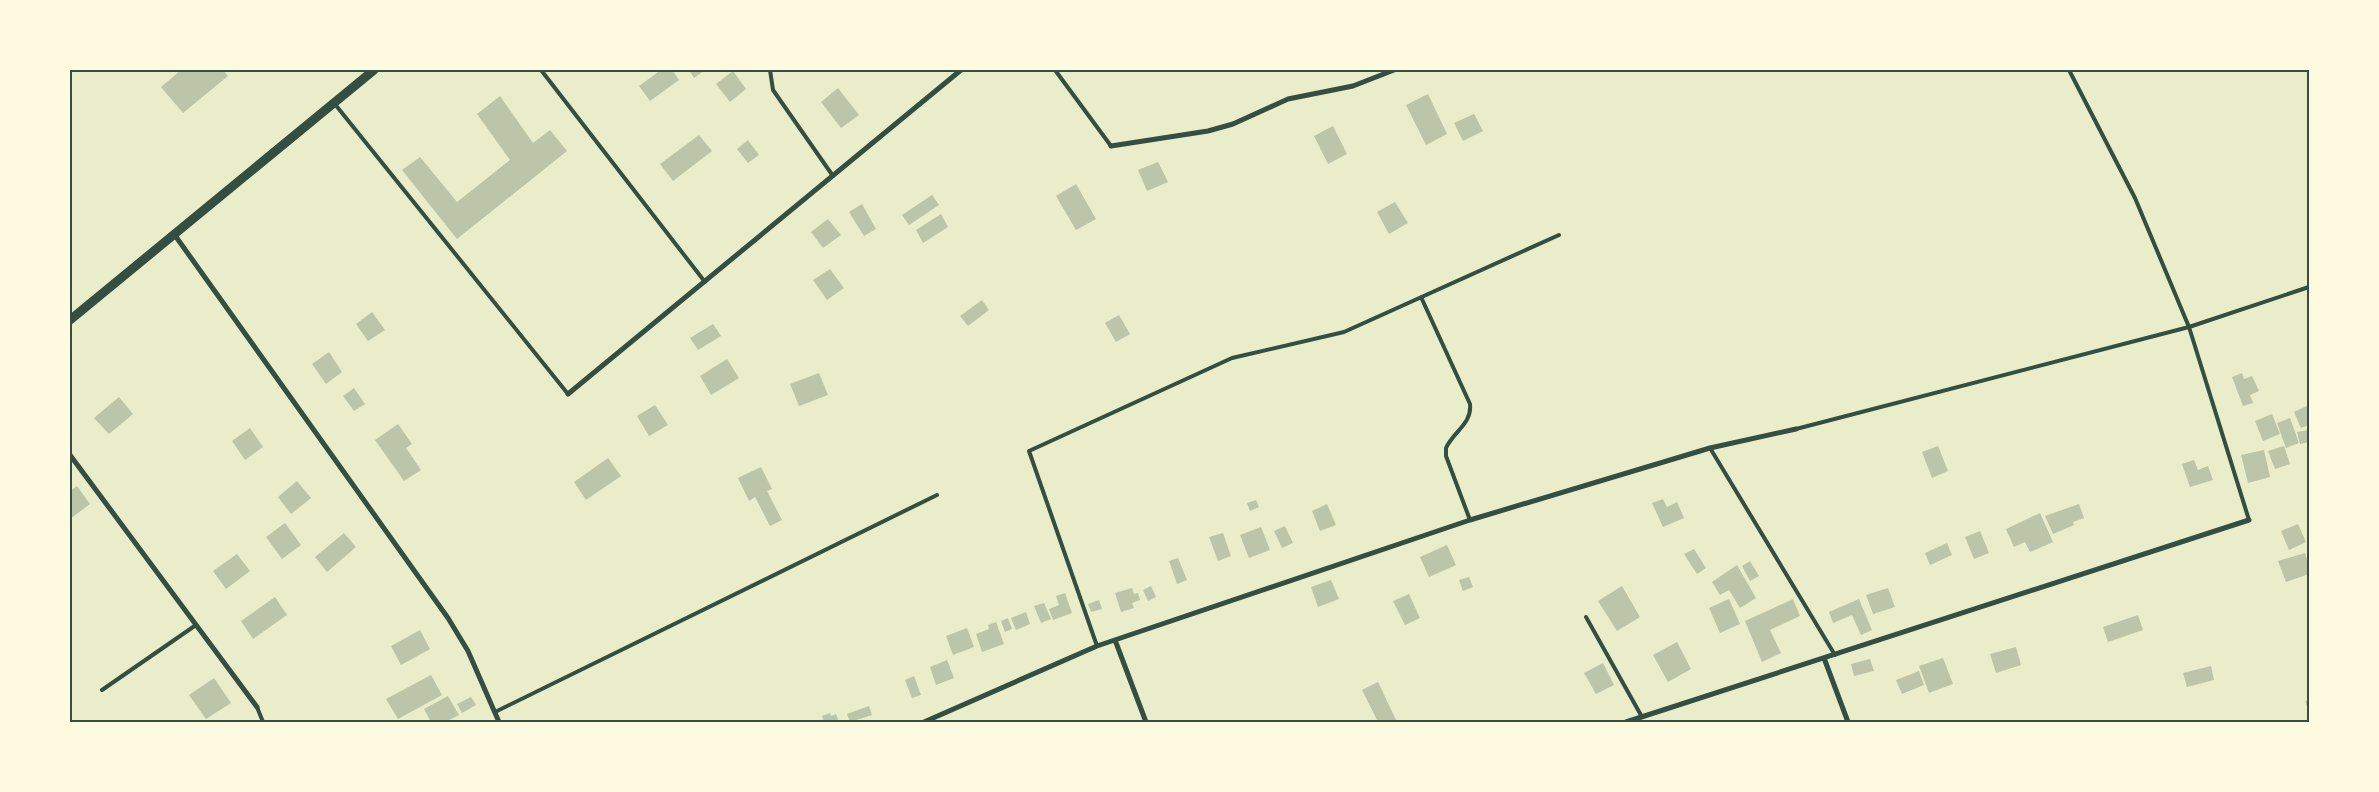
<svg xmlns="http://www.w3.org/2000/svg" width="2379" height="792" viewBox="0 0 2379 792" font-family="Helvetica,sans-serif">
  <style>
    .building { fill: #bcc5a7 }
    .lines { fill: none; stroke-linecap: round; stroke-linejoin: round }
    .service { stroke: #344e41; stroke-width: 4 }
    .minor { stroke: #344e41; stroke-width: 5 }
    .tertiary { stroke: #344e41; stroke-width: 9 }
    .neatline { fill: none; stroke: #344e41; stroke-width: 2 }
  </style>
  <rect width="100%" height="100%" fill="#e9edc9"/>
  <path class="building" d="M181 70H223L228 76 183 113 161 87Z
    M661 70H672L679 80 650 101 639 86Z
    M689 70H705L694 78Z
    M733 71 746 89 730 102 716 84Z
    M838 88 859 115 841 128 821 102Z
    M1428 94 1447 134 1426 145 1406 105Z
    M500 96 533 143 550 130 567 151 457 239 402 170 420 157 457 202 510 160 477 114Z
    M1474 114 1483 131 1463 141 1454 123Z
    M1333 126 1347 154 1328 164 1314 136Z
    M699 135 712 151 673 181 660 164Z
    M748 140 759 155 748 163 737 149Z
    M1158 162 1168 182 1147 191 1138 170Z
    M1076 184 1096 219 1076 230 1056 196Z
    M932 195 939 205 909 225 902 215Z
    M1395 202 1408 223 1389 234 1377 212Z
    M862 204 876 229 864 236 849 212Z
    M941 214 948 227 923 243 916 230Z
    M828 219 841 235 823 248 811 232Z
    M830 269 844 288 827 300 813 280Z
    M982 300 989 310 968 326 960 316Z
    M372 312 385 330 368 341 356 324Z
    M1119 315 1130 334 1116 342 1105 323Z
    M713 324 721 336 698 350 690 338Z
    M329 352 342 372 326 384 312 364Z
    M727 359 739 378 711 395 700 376Z
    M819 373 828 395 799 406 790 384Z
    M2242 373 2244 379 2252 376 2259 391 2250 395 2253 403 2243 406 2232 377Z
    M354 388 365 404 354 411 343 396Z
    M119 397 133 414 109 434 94 418Z
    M655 405 668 425 649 436 637 416Z
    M2309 405V425L2301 428 2294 412Z
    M2272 414 2280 434 2263 441 2255 421Z
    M2290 418 2299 443 2286 448 2277 423Z
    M398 424 412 444 406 448 421 470 404 481 375 440Z
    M250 428 263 447 245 460 232 441Z
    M2308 430 2309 442 2300 444 2297 432Z
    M1938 446 1948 471 1932 478 1922 452Z
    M2284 446 2290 464 2275 469 2268 451Z
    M2264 450 2270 477 2248 483 2241 455Z
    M608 458 621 476 586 500 574 482Z
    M2194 460 2198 470 2208 466 2213 480 2190 487 2182 464Z
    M761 467 772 489 767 491 782 520 770 526 755 497 749 501 738 478Z
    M297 481 311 498 291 514 278 497Z
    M77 486 90 504 70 519V491Z
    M1663 499 1667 507 1677 502 1684 518 1663 527 1652 503Z
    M1256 500 1259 507 1250 511 1247 503Z
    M1327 504 1336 525 1320 531 1312 511Z
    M2079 504 2084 518 2073 522 2074 525 2053 534 2045 516Z
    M2040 513 2053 542 2030 552 2025 542 2014 547 2006 529Z
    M285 523 301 545 282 559 266 537Z
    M2298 524 2306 542 2289 550 2281 531Z
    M1285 526 1293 543 1282 548 1274 531Z
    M1261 527 1270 550 1249 558 1240 535Z
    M1980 531 1989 553 1974 559 1965 537Z
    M344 533 356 547 327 572 315 557Z
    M1223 533 1231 556 1218 561 1209 537Z
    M1947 543 1952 555 1930 565 1925 553Z
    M1447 545 1456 565 1429 577 1420 557Z
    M1694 549 1706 568 1697 574 1684 554Z
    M2305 553 2309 566V574L2286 582 2278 561Z
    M237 554 250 571 226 589 213 571Z
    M1178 558 1187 580 1177 584 1169 561Z
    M1750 561 1759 576 1750 581 1742 566Z
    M1737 565 1756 598 1740 608 1729 590 1720 595 1712 582Z
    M1469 577 1473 587 1463 591 1459 580Z
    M1331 580 1339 599 1318 607 1311 587Z
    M1151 586 1156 597 1148 601 1143 590Z
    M1622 586 1640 617 1617 631 1598 601Z
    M1132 588 1134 594 1138 593 1140 600 1132 603 1134 608 1121 612 1115 593Z
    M1888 588 1895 607 1873 614 1866 595Z
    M1065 593 1072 613 1053 620 1049 609 1059 605 1056 596Z
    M1409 594 1420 618 1405 625 1393 601Z
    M275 597 287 615 253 639 241 621Z
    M1729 599 1740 624 1720 633 1709 608Z
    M1793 599 1800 616 1770 630 1781 653 1762 662 1745 621Z
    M1859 599 1872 630 1861 635 1852 615 1833 623 1829 612Z
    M1099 600 1102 609 1091 612 1088 604Z
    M1044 603 1051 619 1041 623 1034 606Z
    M1026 612 1030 624 1016 630 1011 618Z
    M2138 615 2143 630 2108 642 2103 627Z
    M1008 618 1012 629 1005 632 1001 621Z
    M996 622 1004 644 982 652 976 634 989 629 988 625Z
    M967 628 974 647 953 655 946 636Z
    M420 630 430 649 401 665 391 646Z
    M1677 642 1691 669 1668 682 1653 655Z
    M2016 647 2021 665 1996 673 1990 654Z
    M1943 658 1953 684 1929 693 1919 666Z
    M1870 659 1874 671 1854 676 1851 664Z
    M947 660 954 678 936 685 930 667Z
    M1603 663 1614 685 1596 694 1584 673Z
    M2211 666 2214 680 2187 687 2183 673Z
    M1919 671 1924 685 1902 694 1896 680Z
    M431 675 442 695 398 719 386 699Z
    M914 676 921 695 912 698 905 680Z
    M214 678 231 703 206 719 189 695Z
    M1378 682 1396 720 1392 722H1378L1362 690Z
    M448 696 459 715 445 722H431L424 709Z
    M471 697 476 705 462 713 457 704Z
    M2309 700V711L2305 701Z
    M869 706 872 715 850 722 847 714Z
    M830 713 831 716 836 714 839 722H824L822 716Z"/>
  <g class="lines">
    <path class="service" d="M541 70 705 282
      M770 70 773 90 833 176
      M1055 70 1111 146
      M2069 70 2135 198 2189 327 2249 520
      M334 103 568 394
      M1421 297 1470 404C1472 424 1454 431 1446 448V456L1470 520
      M1796 429 2189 327 2309 287
      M1710 448 1835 655
      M1586 617 1642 717
      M1097 646 1029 451 1232 358 1344 332 1559 235
      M102 690 196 625
      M257 707 263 722
      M495 712 937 495"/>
    <path class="minor" d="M1111 146 1208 131 1233 124 1288 99 1353 86 1394 70
      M174 234 448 618 468 651 499 722
      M568 394 961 70
      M70 455 257 707
      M1115 640 1146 722
      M1824 658 1848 722
      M924 722 1097 646 1470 520 1710 448 1796 429
      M1626 722 2249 520"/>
    <path class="tertiary" d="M70 320 374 70"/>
  </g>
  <rect width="2379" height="792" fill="none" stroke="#fefae0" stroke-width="142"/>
  <rect x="71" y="71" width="2237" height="650" class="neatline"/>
</svg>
